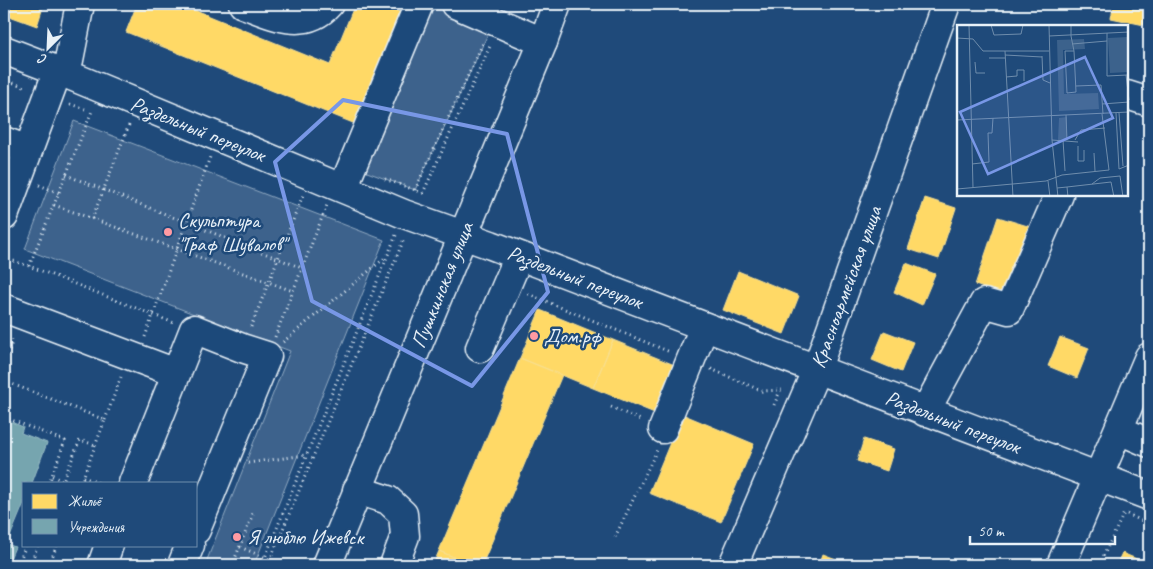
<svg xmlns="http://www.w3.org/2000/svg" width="1153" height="569" viewBox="0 0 1153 569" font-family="Caveat,sans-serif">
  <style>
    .green { fill: #3c628c; stroke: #92aac2 }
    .homes { fill: #ffd966; stroke: #f8e092 }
    .public { fill: #76a5af; stroke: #98bcc5 }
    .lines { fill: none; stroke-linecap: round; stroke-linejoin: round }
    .minor-casing { stroke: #e8f1f8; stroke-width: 31 }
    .major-casing { stroke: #e8f1f8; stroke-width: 31 }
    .path { stroke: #e8f1f8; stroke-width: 3; stroke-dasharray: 1 4; stroke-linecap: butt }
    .minor { stroke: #1f4a7a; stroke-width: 28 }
    .major { stroke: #1f4a7a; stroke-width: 28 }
    .marked { fill: none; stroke: #7897e6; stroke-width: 4; stroke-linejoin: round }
    .poi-dot { fill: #ff9aa2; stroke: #1f4a7a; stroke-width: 2 }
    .labels { text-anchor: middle; stroke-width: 5; stroke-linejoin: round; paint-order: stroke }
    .street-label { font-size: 21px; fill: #e8f1f8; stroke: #1f4a7a }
    .poi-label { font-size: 21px; fill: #e8f1f8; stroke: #1f4a7a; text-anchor: start }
    .inset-road { fill: none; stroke: #6f8dac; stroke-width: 1 }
    .view { fill: #7897e6; fill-opacity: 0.15; stroke: #7897e6; stroke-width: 2.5 }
    .inset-edge { fill: none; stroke: #e8f1f8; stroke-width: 2.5 }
  </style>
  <rect width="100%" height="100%" fill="#1f4a7a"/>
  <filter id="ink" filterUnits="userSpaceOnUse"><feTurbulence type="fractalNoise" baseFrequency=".02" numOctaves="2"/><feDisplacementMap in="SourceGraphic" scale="10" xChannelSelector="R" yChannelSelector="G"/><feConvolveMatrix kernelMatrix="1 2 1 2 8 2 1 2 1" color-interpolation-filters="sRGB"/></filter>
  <g filter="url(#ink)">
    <path class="green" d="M419 4H455L494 21 415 190 351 166Z
      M74 121 384 240 254 565H205L290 351 25 249Z"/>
    <path class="homes" d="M4 4H44L37 26 4 14Z
      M137 4H180L330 65 355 4H380L403 13 358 125 126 32Z
      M1114 4H1149V26L1111 18Z
      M925 198 956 208 939 259 908 249Z
      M998 217 1031 227 1008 296 975 285Z
      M906 263 935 274 922 305 894 292Z
      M738 271 799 296 784 334 723 310Z
      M540 310 613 340 593 388 520 358Z
      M884 331 913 342 901 372 872 360Z
      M1060 337 1089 348 1077 378 1048 366Z
      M613 340 677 366 657 414 593 388Z
      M520 358 562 375 482 565H473L439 551Z
      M682 414 754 444 721 522 649 493Z
      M864 439 894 449 887 471 857 461Z
      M439 551 473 565H433Z
      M1122 553 1149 564V565H1116Z
      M823 554 852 565H819Z"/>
    <path class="public" d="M4 419 23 427 21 433 47 443 32 483H24V503L7 544 15 547 9 561 4 559V473L8 465 4 464Z"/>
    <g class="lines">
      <g class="minor-casing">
        <path id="minor" d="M243 4C271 14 304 32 329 4
          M455 4 543 42
          M4 50 64 73 404 214 491 245 1149 496
          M64 73 69 60 80 4
          M1127 95 1149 102
          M4 141 28 150
          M343 188 419 4
          M4 216 58 70
          M4 308 176 373
          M480 348 519 256
          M925 412 984 303 1009 310 1059 195
          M663 429 704 327
          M1119 430 1149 443
          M133 483 194 329 242 348 267 356 196 530
          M357 490 388 500 403 514 405 536 394 565
          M102 565 109 545
          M182 565 190 545
          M733 565 816 371 946 4
          M1061 565 1149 357"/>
      </g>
      <g class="major-casing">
        <path id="major" d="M327 565 543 42 557 4"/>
      </g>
      <path class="path" d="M4 79 27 88
        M70 104 85 109
        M66 175 302 268
        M385 179 423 193 491 44
        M39 185 59 193
        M415 190 484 41
        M54 205 293 291
        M92 219 129 125
        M4 258 29 266 174 323
        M29 266 92 111
        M528 294 670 352
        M251 327 303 195
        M145 337 210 157
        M275 337 327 205
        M283 342 386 257
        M4 364 14 337
        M711 369 762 391 782 390
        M4 381 105 420 81 483
        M774 405 780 391
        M611 407 643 421
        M4 417 65 441 49 483
        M105 420 121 377
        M248 463 306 455
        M52 476 63 481 80 440 95 445
        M83 477 99 483
        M1127 514 1149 524
        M615 537 657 450
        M240 547 271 560
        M234 561 254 511
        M18 565 26 545
        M30 565 38 545
        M49 565 57 545
        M262 565 396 235
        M268 565 404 239
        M1099 565 1124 513"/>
      <use href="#minor" class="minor"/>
      <use href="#major" class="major"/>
    </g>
  </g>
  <path class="marked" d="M343 100 507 134 548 292 472 386 312 301 275 162Z"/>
  <g class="poi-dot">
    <circle cx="168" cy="232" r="5"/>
    <circle cx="534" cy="336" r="5"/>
    <circle cx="237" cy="537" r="5"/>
  </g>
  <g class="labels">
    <g class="street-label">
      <text transform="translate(198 129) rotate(22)" y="7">Раздельный переулок</text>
      <text transform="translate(575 277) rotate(21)" y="7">Раздельный переулок</text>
      <text transform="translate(442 285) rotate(-68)" y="7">Пушкинская улица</text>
      <text transform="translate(846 287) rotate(-70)" y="7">Красноармейская улица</text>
      <text transform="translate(953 422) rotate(21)" y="7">Раздельный переулок</text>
    </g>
    <g class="poi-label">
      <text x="178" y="227">Скульптура<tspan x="178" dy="24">"Граф Шувалов"</tspan></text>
      <text x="544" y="343">Дом.рф</text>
      <text x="247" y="544">Я люблю Ижевск</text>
    </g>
  </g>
  <g transform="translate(957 25)">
    <rect width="171" height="171" fill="#1f4a7a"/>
    <path d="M171 12V47L153 48 151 13ZM127 14 128 24 106 25 107 69 141 68 142 84 102 86 100 15ZM110 92V115H101L102 93Z" fill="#3c628c"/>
    <path class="inset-road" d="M12 0 16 163M34 0 37 10 64 9 66 0M92 0 95 115 101 172M114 0V11L117 26 119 67 110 68 108 26H117M150 8V51L170 50M92 11 172 7M0 13 16 14 26 26H92M115 19 150 16M48 26 56 172M48 30 85 32M85 31 86 55 93 58M32 33H48M18 37 19 48H28M169 50 172 75M49 52 60 51V45H67V56M119 61 144 60 146 89M145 79 172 77M159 88 162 144 172 140M162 88 166 141M109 90 110 115M0 95 172 87M95 115 121 117M106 115 108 146M118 115 124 105 148 103M121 121V136H127V125M137 128 138 146M15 139 32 137 31 108H35L36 93M91 156 93 172M135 159 143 153 163 151 166 172M110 162 154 157 157 172M100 163 110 162 111 172M0 164 89 156 105 150 152 145 145 89"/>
    <path class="view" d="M128 32 156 93 31 149 3 87Z"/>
    <rect width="171" height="171" class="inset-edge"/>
  </g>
  <rect width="1153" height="569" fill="none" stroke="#1f4a7a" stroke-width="20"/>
  <rect x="10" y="10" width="1133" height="549" fill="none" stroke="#e8f1f8" stroke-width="2" filter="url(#ink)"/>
  <rect x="22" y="482" width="175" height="65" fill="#1f4a7a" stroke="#6f8dac"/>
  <rect x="32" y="494" width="25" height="15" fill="#ffd966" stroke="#6f8dac"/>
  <text x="68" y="506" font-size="15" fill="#e8f1f8">Жильё</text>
  <rect x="32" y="519" width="25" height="15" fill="#76a5af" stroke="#6f8dac"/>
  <text x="68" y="532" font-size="15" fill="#e8f1f8">Учреждения</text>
  <g transform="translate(48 48) rotate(204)" stroke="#1f4a7a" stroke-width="4" paint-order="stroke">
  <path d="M0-4L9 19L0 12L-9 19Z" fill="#e8f1f8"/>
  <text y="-8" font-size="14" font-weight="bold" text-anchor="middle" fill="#e8f1f8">С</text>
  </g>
  <path d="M970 536v8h145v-8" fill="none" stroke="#e8f1f8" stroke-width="2.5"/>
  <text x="978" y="536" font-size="15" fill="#e8f1f8" stroke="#1f4a7a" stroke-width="4" paint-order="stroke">50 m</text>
</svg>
